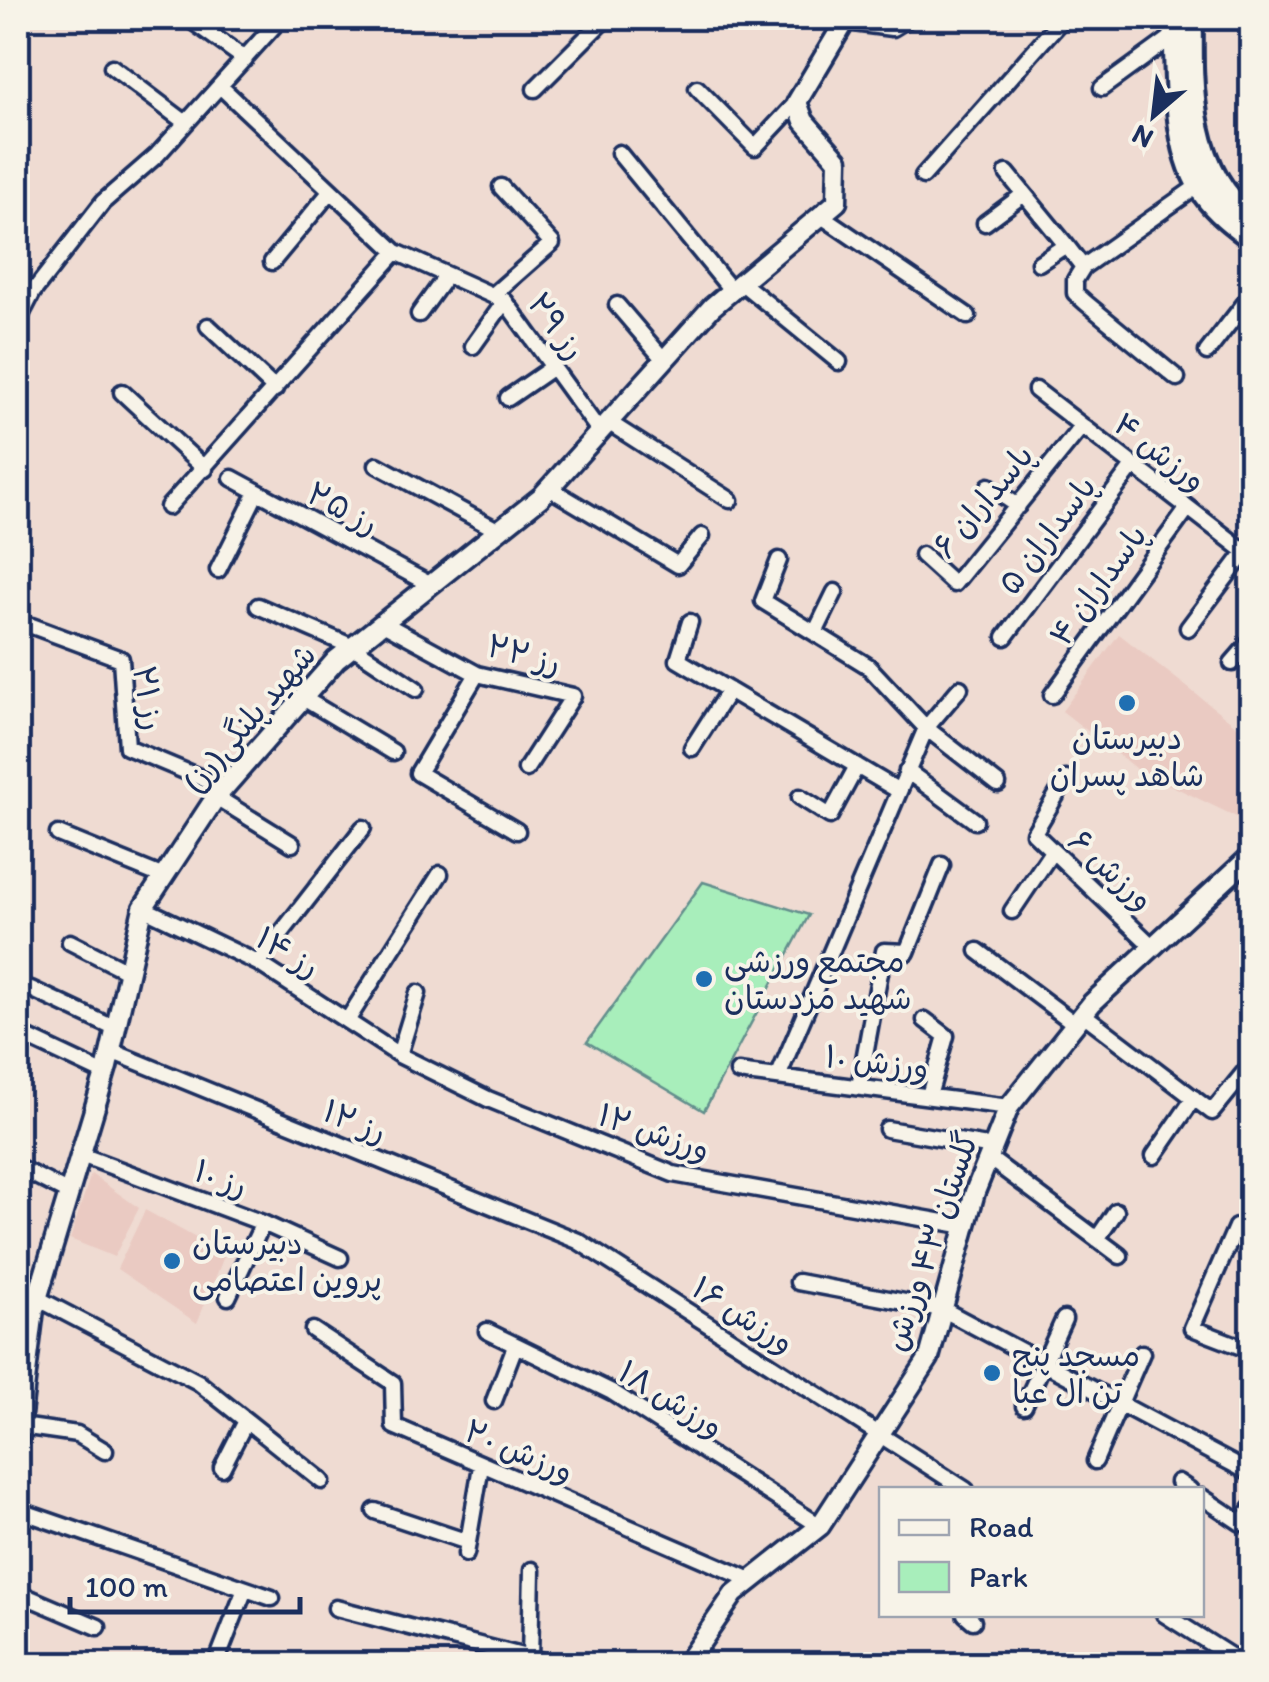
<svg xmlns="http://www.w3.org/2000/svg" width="1269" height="1682" viewBox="0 0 1269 1682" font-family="Itim,'Playpen Sans Arabic',sans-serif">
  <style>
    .built { fill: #eacac2 }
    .green { fill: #a8eebb; stroke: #628e8c; stroke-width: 2.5 }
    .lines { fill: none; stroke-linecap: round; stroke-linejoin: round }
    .minor-casing { stroke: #1b2f5e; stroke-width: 21 }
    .tertiary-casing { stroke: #1b2f5e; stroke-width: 25 }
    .secondary-casing { stroke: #1b2f5e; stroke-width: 28 }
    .minor { stroke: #f7f3e8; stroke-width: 14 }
    .tertiary { stroke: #f7f3e8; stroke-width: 18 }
    .secondary { stroke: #f7f3e8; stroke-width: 20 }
    .poi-dot { fill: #1f6fb2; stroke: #f7f3e8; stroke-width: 4 }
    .labels { text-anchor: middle; stroke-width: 8; stroke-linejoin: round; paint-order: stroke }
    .street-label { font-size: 32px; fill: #1b2f5e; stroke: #f7f3e8 }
    .poi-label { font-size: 32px; fill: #1b2f5e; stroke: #f7f3e8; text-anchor: start }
  </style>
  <rect width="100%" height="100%" fill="#efdbd2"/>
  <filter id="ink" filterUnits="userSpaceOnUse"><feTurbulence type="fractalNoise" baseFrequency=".01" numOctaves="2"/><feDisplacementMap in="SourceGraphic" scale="20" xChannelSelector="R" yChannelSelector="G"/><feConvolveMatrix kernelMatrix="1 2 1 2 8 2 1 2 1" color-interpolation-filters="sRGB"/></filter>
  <g filter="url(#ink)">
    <path class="built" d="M1119 634 1251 737V824L1135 768 1062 711Z
      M91 1174 139 1208 114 1257 70 1239Z
      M145 1210 225 1254 197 1323 117 1269Z"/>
    <path class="green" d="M703 882 809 915 704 1111 587 1042Z"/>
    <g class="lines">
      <g class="minor-casing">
        <path id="minor" d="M188 18 245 59
          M112 67 186 123
          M221 87 396 252 505 301 600 432
          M697 88 755 147 797 102
          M1102 88 1175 35
          M535 89 606 18
          M619 153 732 291
          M1007 173 1066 245
          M923 176 1063 18
          M823 217 968 316
          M985 223 1024 194
          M272 262 331 191
          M1039 263 1066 245 1083 267
          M742 283 839 362
          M18 284 33 292
          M493 295 552 243 501 187
          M617 305 664 360
          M419 314 447 275
          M18 321 33 292 103 202 157 155 281 18
          M208 326 275 389
          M473 346 505 301
          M1207 352 1252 294
          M1177 378 1086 303 1075 293V280L1083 267 1199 185
          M1036 390 1252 557
          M122 392 205 469
          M508 398 553 367
          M608 422 730 500
          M377 465 499 531
          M232 478 431 585
          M989 486 1018 506
          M549 488 678 565 702 536
          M168 507 396 252
          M922 555 954 584 1082 426
          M779 560 763 601 868 666 926 728 998 784
          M218 570 256 494
          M258 606 353 647 416 689
          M690 622 678 660 899 791
          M383 623 477 674 573 696 526 769
          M18 628 32 626 121 659 127 747 223 787
          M1188 628 1245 552
          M815 633 835 592
          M1005 637 1133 466
          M1232 663 1252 640
          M477 674 418 773 517 831
          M1052 695 1188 508
          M303 698 393 752
          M692 748 729 690
          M907 771 975 821
          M1066 779 1034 833 1153 947
          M216 797 292 844
          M800 797 830 816 857 766
          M58 834 164 877
          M143 908 258 963 399 1055 488 1099 673 1174 966 1226
          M1012 911 1051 853
          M70 942 129 972
          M978 951 1075 1024
          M258 963 363 828
          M31 989 116 1029
          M1083 1014 1212 1112 1252 1063
          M925 1020 946 1036 929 1096
          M347 1021 440 874
          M18 1033 105 1074
          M111 1051 578 1241 966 1490
          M399 1055 418 993
          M738 1072 1009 1107
          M778 1077 926 728 960 688
          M859 1087 884 951 907 952 942 865
          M887 1129 993 1147
          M81 1155 263 1223 340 1258
          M1154 1156 1194 1098
          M989 1158 1120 1256
          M18 1167 69 1193
          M1252 1236 1236 1227 1192 1328 1252 1351
          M1097 1239 1116 1211
          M798 1282 942 1309 1252 1474
          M228 1297 263 1223
          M37 1298 198 1382 322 1481
          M313 1330 393 1383 394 1426 751 1580
          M487 1331 612 1392 820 1526
          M494 1401 515 1346
          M1024 1406 1064 1319
          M21 1426 77 1434 105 1451
          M1095 1461 1142 1353
          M222 1468 246 1421
          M1178 1482 1190 1490
          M1202 1497 1241 1523 1252 1508
          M18 1510 272 1598
          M375 1511 468 1542
          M466 1554 481 1466
          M18 1593 98 1627
          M336 1608 553 1664
          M965 1614 973 1621
          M1164 1614 1243 1664
          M218 1658 245 1589
          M530 1659 532 1570"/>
      </g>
      <g class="tertiary-casing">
        <path id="tertiary" d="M18 1439 34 1309 107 1067 143 908 216 797 336 660 541 497 712 307 837 202 838 160 804 121 797 102 846 20 892 26 905 18
          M686 1664 734 1594 820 1526 929 1358 975 1192 1009 1107 1092 1003 1252 855"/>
      </g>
      <g class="secondary-casing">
        <path id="secondary" d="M1174 18C1177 74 1171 148 1205 196 1217 213 1235 226 1252 239
          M1192 18C1191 90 1190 171 1252 219"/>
      </g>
      <use href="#minor" class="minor"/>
      <use href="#tertiary" class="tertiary"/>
      <use href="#secondary" class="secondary"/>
    </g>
  </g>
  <g class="poi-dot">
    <circle cx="1127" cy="703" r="10"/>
    <circle cx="704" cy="979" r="10"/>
    <circle cx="172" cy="1261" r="10"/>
    <circle cx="992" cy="1373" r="10"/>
  </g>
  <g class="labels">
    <g class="street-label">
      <text transform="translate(557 326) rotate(54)" y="11">رز ۲۹</text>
      <text transform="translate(1160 452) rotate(38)" y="11">ورزش ۴</text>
      <text transform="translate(983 501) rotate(-50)" y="11">پاسداران ۶</text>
      <text transform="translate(343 508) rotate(28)" y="11">رز ۲۵</text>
      <text transform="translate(1047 535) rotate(-53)" y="11">پاسداران ۵</text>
      <text transform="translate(1098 585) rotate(-54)" y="11">پاسداران ۴</text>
      <text transform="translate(524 654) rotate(15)" y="11">رز ۲۲</text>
      <text transform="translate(149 698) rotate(81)" y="11">رز ۲۱</text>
      <text transform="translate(249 718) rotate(-49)" y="11">شهید پلنگی(رز)</text>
      <text transform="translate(1111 870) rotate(43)" y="11">ورزش ۶</text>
      <text transform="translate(288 952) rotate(31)" y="11">رز ۱۴</text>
      <text transform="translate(877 1062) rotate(7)" y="11">ورزش ۱۰</text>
      <text transform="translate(355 1121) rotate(22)" y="11">رز ۱۲</text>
      <text transform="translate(654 1132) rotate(19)" y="11">ورزش ۱۲</text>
      <text transform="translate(221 1178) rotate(20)" y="11">رز ۱۰</text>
      <text transform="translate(931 1241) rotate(-71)" y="11">گلستان ۴۳ ورزش</text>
      <text transform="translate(743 1315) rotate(33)" y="11">ورزش ۱۶</text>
      <text transform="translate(671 1399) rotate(32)" y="11">ورزش ۱۸</text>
      <text transform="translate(519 1451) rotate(23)" y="11">ورزش ۲۰</text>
    </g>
    <g class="poi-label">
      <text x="1127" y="749" text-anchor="middle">دبیرستان<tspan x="1127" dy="37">شاهد پسران</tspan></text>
      <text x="724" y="972">مجتمع ورزشی<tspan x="724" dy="37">شهید مزدستان</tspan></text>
      <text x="192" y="1254">دبیرستان<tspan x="192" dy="37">پروین اعتصامی</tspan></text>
      <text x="1012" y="1366">مسجد پنج<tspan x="1012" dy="37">تن ال عبا</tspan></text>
    </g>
  </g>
  <rect width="1269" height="1682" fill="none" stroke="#f7f3e8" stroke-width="60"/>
  <rect x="30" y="30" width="1209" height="1622" fill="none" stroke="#1b2f5e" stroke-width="4" filter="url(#ink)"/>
  <rect x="879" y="1487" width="325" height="130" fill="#f7f3e8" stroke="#9fa5b1" stroke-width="2.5"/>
  <rect x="899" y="1520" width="50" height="15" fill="#f7f3e8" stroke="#9fa5b1" stroke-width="2.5"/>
  <text x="969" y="1537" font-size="30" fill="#1b2f5e">Road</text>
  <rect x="899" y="1562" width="50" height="30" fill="#a8eebb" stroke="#9fa5b1" stroke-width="2.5"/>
  <text x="969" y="1587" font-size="30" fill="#1b2f5e">Park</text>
  <g transform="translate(1154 115) rotate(208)" stroke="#f7f3e8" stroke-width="8" paint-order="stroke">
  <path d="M0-8L18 38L0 25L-18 38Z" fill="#1b2f5e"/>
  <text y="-15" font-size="28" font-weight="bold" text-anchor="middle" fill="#1b2f5e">N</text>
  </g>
  <path d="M70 1597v15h230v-15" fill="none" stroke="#1b2f5e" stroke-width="5"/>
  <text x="85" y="1597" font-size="30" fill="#1b2f5e" stroke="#f7f3e8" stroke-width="8" paint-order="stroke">100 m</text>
</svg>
